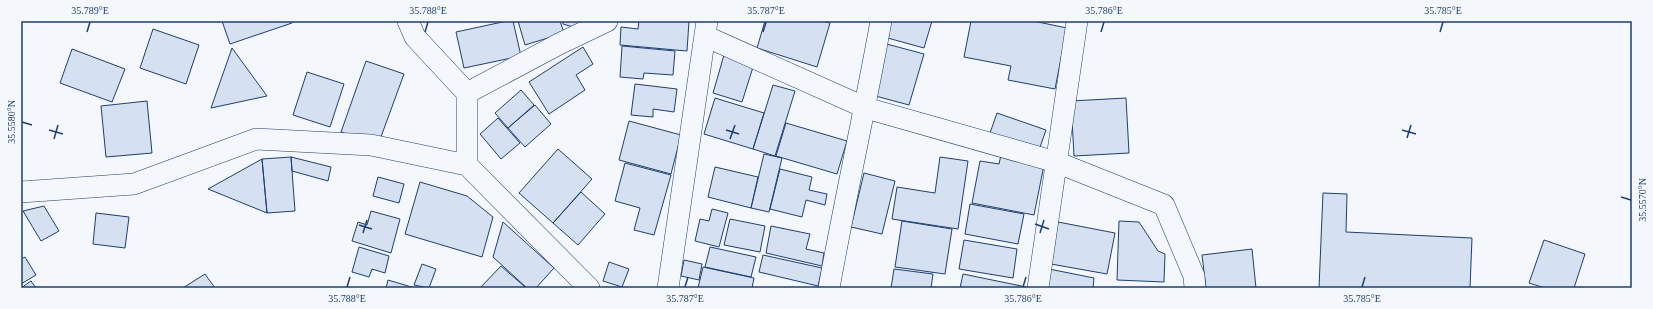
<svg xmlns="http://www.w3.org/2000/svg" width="1653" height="309" viewBox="0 0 1653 309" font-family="Georgia,serif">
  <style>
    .building { fill: #d5e0f0; stroke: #1d3f73 }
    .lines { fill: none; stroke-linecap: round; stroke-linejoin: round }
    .street-casing { stroke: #1d3f73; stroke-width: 22 }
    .street { stroke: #f4f7fb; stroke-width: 21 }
    .ticks { fill: none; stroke: #1d3f73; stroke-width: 1.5 }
    .neatline { fill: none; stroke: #1d3f73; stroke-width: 1.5 }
    .ticks-label { font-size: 10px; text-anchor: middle; fill: #1d3f73 }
  </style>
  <rect width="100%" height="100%" fill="#f4f7fb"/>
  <path class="building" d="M222 21H291L292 23 230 44Z
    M507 21H513L521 56 464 68 456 32Z
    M518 21H560L564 33 525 45Z
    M563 21H593L573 27 563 24Z
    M639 21H689L687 51 620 45 621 27 638 29Z
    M765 21H822L830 23 817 67 757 48Z
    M889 21H932L924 48 884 37Z
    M971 21H1033L1067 28 1055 89 1008 80 1011 66 964 57Z
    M153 29 199 45 186 84 140 68Z
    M883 43 924 54 909 105 868 94Z
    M622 46 675 51 673 75 644 73 643 79 620 77Z
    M583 47 593 64 576 75 585 90 549 114 529 82Z
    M232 48 267 96 211 108Z
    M72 49 125 69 112 102 60 83Z
    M724 55 754 64 742 102 713 93Z
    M366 61 404 74 378 145 341 132Z
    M307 72 344 84 330 127 293 115Z
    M635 84 677 89 674 112 653 109V117L631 115Z
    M773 85 795 91 775 156 753 149Z
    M521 90 534 105 508 128 495 113Z
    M715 98 764 113 753 149 704 134Z
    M1126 98 1129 153 1074 156 1071 101Z
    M147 101 152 153 106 157 101 106Z
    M535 105 551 124 525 147 508 128Z
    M997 113 1046 130 1039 150 990 133Z
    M498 118 520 143 501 159 480 134Z
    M629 121 681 135 671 174 619 160Z
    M786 123 847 141 837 174 776 156Z
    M558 149 592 179 553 223 519 193Z
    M764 154 782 158 769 212 751 208Z
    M1001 155 1044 165 1034 215 972 203 980 161 999 164Z
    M291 157 295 211 267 213 262 159Z
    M291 157 331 167 328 181 292 171Z
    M940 157 968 161 958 229 892 219 897 187 935 193Z
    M262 159 267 213 208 189Z
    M625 163 671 175 654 235 634 230 640 208 615 201Z
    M715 167 758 177 751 208 708 197Z
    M780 169 812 177 809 190 827 194 825 205 806 200 802 217 770 209Z
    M864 173 895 181 882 234 851 227Z
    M378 177 404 184 399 203 373 196Z
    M420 182 467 196 493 217 482 257 405 234Z
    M581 192 605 214 578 245 553 223Z
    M1323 193 1347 194 1346 232 1472 238 1470 288H1319Z
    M970 204 1024 214 1018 244 965 234Z
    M44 206 59 231 41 241 23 211Z
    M712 209 728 213 719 247 695 241 700 219 709 221Z
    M371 211 400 219 391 253 352 241 358 222 367 225Z
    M96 213 129 217 125 248 93 244Z
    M730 219 765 226 760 252 724 245Z
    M902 221 952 229 945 274 895 267Z
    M1119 221 1139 222 1158 251 1165 254 1164 282 1117 280Z
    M503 222 554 268 536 288H527L493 257Z
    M1058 222 1115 233 1107 274 1051 264Z
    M771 226 810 234 806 249 824 253 822 266 766 253Z
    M964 240 1017 249 1013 278 959 269Z
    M1544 240 1585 254 1574 288H1545L1529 283Z
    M359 247 389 256 385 273 372 269 369 277 352 272Z
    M710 247 756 257 751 277 705 267Z
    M1252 249 1256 288H1206L1202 255Z
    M763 255 822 268 818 286 759 272Z
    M25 257 36 275 21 284V259Z
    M684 260 702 264 699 280 681 276Z
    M609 262 629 269 622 287 603 281Z
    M422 264 436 269 429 288 414 285Z
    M501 266 525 287 524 288H480Z
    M703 267 754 278 752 288H698Z
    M894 269 933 274 931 288H891Z
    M1049 269 1094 278 1093 288H1046Z
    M205 274 215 288H183Z
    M963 274 1031 288H960Z
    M388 280 415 288H386Z
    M31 281 36 288H21Z"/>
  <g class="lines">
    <g class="street-casing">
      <path id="street" d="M408 21 415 37 467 93V165L589 288
        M705 36 866 108 1056 162 1164 205 1194 276 1195 288
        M467 93 559 44 607 21
        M21 192 134 184 256 139 371 145 467 165
        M668 288 707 21
        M829 288C845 199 865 110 881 21
        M1038 288 1077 21"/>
    </g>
    <use href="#street" class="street"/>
  </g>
  <path class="ticks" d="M87 32 90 22M425 32 428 22M763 32 766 22M1101 32 1104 22M1440 32 1443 22M22 122 32 125M49 130 63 134M726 130 739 134M1402 130 1416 134M1407 138 1411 125M54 139 58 125M730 139 735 125M1621 197 1631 200M1035 224 1049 229M359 225 372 229M363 233 367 220M1040 233 1044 220M347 287 350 277M685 287 688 277M1023 287 1026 277M1362 287 1365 277"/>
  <rect width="1653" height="309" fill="none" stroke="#f4f7fb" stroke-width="44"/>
  <rect x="22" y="22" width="1609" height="265" class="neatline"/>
  <g class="ticks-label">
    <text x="90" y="14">35.789°E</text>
    <text x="428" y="14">35.788°E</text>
    <text x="766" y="14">35.787°E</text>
    <text x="1104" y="14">35.786°E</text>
    <text x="1443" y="14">35.785°E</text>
    <text transform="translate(11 122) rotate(-90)" y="4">35.5580°N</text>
    <text transform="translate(1642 200) rotate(-90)" y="4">35.5570°N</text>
    <text x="347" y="302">35.788°E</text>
    <text x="685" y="302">35.787°E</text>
    <text x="1023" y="302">35.786°E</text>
    <text x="1362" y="302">35.785°E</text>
  </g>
</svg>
